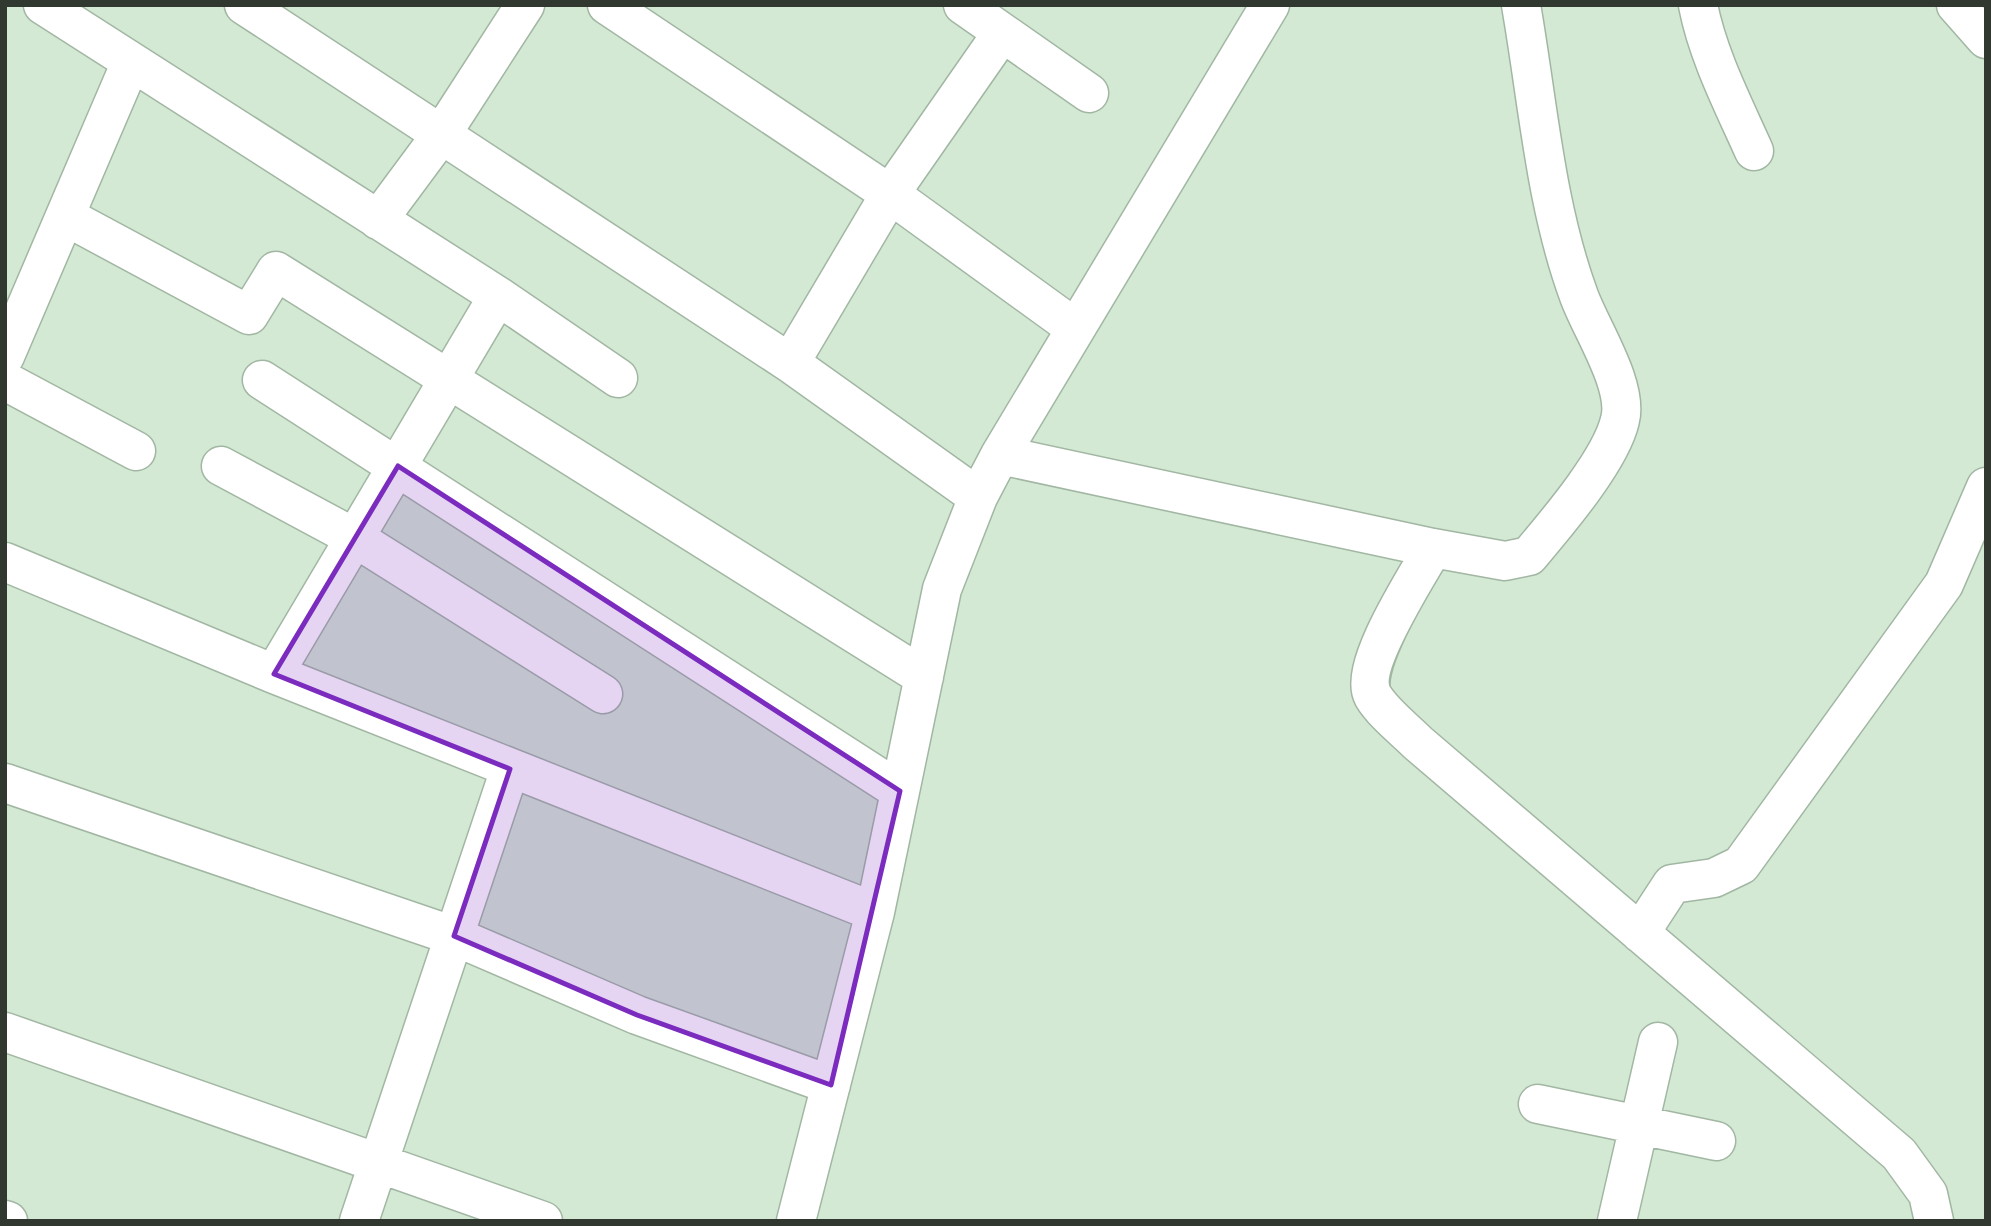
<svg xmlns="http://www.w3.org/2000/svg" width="1991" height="1226" viewBox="0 0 1991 1226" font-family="Quicksand,sans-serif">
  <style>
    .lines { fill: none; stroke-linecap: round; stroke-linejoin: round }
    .street-casing { stroke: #a2b7a3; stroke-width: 41 }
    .street { stroke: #fff; stroke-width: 38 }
    .marked { fill: #7b2cbf; fill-opacity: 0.2; stroke: #7b2cbf; stroke-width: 5; stroke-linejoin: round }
  </style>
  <rect width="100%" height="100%" fill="#d3e9d4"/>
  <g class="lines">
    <g class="street-casing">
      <path id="street" d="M43 5 498 296 618 378
        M244 5 790 363 978 497
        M607 5 890 194 1075 328
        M963 5 1089 93
        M1698 5C1708 56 1733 104 1754 151
        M1956 5 1986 39
        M65 216 249 315 276 271 924 677
        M378 220 441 135 525 5
        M5 356 131 62
        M790 363 890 194 1002 33
        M262 380 900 791
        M5 381 136 451
        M1000 455 1433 548 1505 561 1529 556C1556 524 1611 460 1620 420 1629 386 1591 329 1579 296 1545 204 1538 102 1521 5
        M221 466 355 538 603 694
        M1433 548C1418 575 1357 667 1373 696 1383 713 1404 729 1418 743L1899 1154 1928 1194 1934 1221
        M5 562 274 674 875 912
        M274 674 498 296
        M5 783 454 936 637 1015 831 1085
        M1640 933 1672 884 1714 878 1741 865 1944 584 1986 487
        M5 1032 543 1221
        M1538 1104 1716 1141
        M5 1220 8 1221
        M359 1221 510 769
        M796 1221 875 912 942 589 978 497 1000 455 1270 5
        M1617 1221 1658 1042"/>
    </g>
    <use href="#street" class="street"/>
  </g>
  <path class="marked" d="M398 466 900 791 831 1085 637 1015 454 936 510 769 274 674Z"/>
  <rect width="1991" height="1226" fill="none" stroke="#303830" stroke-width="14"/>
</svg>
